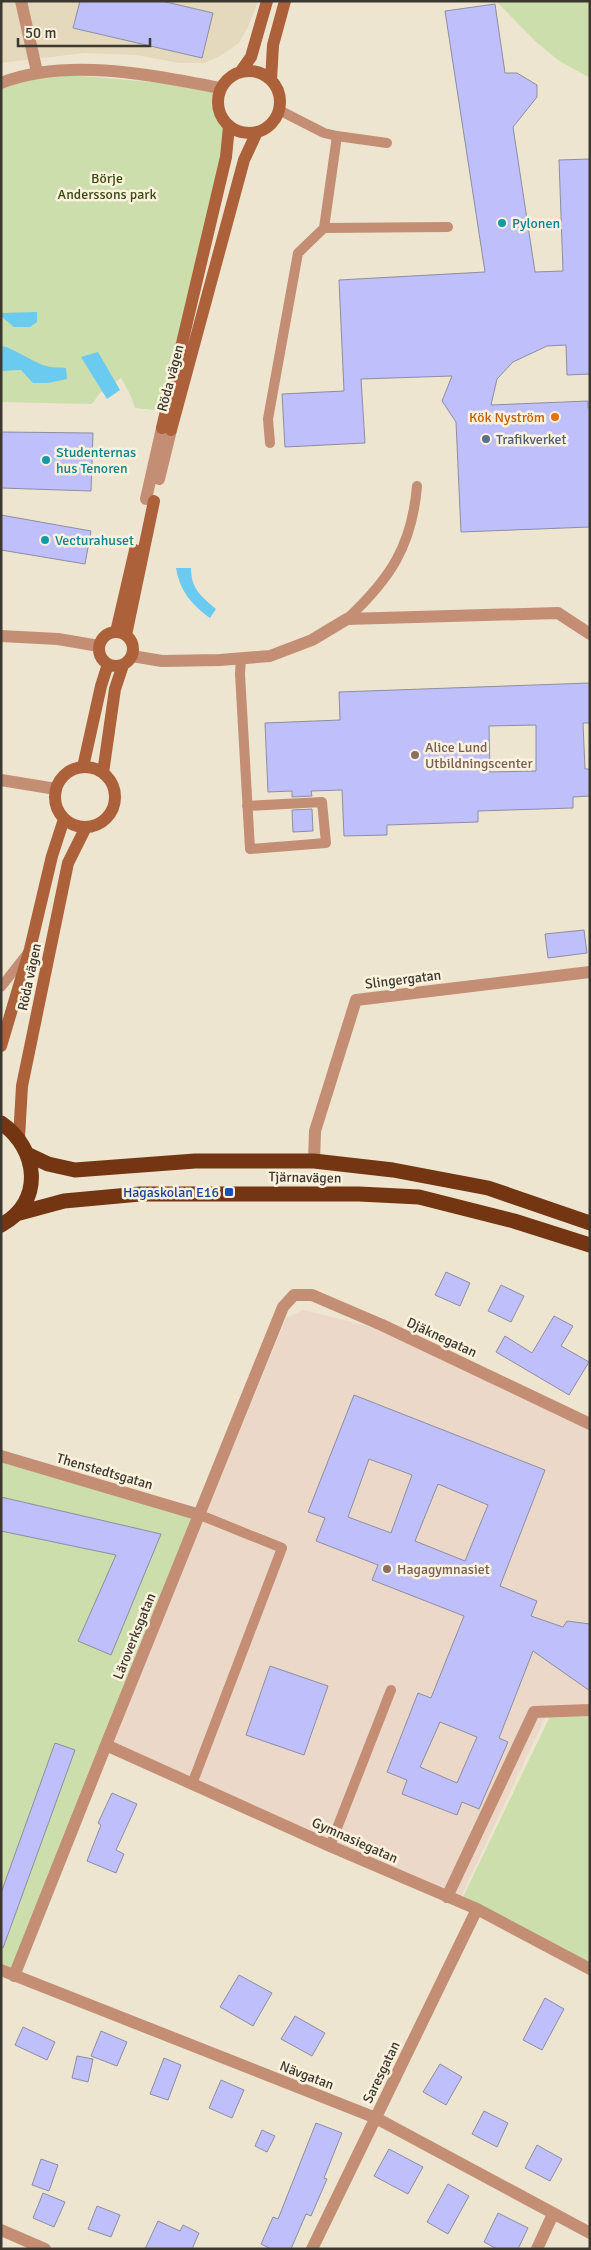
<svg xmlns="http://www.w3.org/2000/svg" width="591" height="2250" viewBox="0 0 591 2250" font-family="Signika,sans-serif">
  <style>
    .built { fill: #e5d9bd }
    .education { fill: #ecd8c9 }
    .green { fill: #cbdeac }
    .water { fill: #6acaf0 }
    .building { fill: #bebffb; stroke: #8c8ea2; fill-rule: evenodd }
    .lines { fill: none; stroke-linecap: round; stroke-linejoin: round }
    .lane { stroke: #c38e74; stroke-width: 10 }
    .street { stroke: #c38e74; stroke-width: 12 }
    .secondary { stroke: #ad613a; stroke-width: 12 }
    .highway { stroke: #743512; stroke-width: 15 }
    .culture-dot { fill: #0f9aa8; stroke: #fbf2dd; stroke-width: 2 }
    .food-dot { fill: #e8710a; stroke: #fbf2dd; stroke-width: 2 }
    .service-dot { fill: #5c6f8a; stroke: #fbf2dd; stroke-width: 2 }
    .education-dot { fill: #8d6e63; stroke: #fbf2dd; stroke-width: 2 }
    .transit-dot { fill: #1a4fb4; stroke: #fbf2dd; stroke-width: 2 }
    .labels { text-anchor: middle; stroke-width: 5; stroke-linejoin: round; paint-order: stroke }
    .park-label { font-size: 14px; fill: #394a12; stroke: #fbf2dd }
    .culture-label { font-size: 14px; fill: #0d838f; stroke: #fbf2dd; text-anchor: start }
    .street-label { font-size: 14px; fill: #3c3830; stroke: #fbf2dd }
    .food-label { font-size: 14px; fill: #c56008; stroke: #fbf2dd; text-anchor: end }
    .service-label { font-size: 14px; fill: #4e5e75; stroke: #fbf2dd; text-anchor: start }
    .education-label { font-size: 14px; fill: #785e54; stroke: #fbf2dd; text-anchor: start }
    .transit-label { font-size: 14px; fill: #164399; stroke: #fbf2dd; text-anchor: end }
  </style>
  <rect width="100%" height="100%" fill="#eee5d0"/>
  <path class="built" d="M1 1H258L248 27 239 43 220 56 205 63H179L136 55 85 53 1 63Z"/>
  <path class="education" d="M303 1310 379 1329 590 1431V1707L549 1709 460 1899 112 1743 286 1318Z"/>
  <path class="green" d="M496 1H590V78L558 60 535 41Z
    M37 72 220 88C214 103 218 115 229 126L163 411 135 408 130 394 121 378 100 393 92 404 1 402V83Z
    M1 1456 200 1515 14 1976 1 1970Z
    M590 1710V1967L461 1901 552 1712Z"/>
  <path class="water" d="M37 312V322L30 327H14L1 316V313Z
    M1 346C10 346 34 363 46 366 52 368 60 367 66 368L67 379 48 383H33L21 370 1 371Z
    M98 352 120 390 107 399 81 357Z
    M176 568H191C191 589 201 596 216 609L210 618C191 604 180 591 176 568Z"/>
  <path class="building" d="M80 1H162L213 13 202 58 73 28Z
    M495 4 505 73H517L537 85V97L513 127 535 272 563 271 559 160 590 159V374L567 375 566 345 547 346 513 362 497 379 491 405 588 401V408H590V527L461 532 456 422 442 401 452 376 361 379 365 443 285 447 282 394 344 391 339 280 485 272 445 11Z
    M1 432 93 433 91 491 1 488Z
    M1 515 91 531 85 564 1 550Z
    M590 683V723H583L585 769H590V796L573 797V808L478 811V822L387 825V835L344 836 342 790 311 791 312 796 292 797V791L268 792 265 723 340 720 339 692ZM536 725V771L490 772 489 726Z
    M312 809 313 831 293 832 292 810Z
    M584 930 587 953 548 958 545 934Z
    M446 1272 470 1283 460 1306 435 1295Z
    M501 1285 524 1296 511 1322 488 1311Z
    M554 1316 573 1326 561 1346 589 1362 569 1395 496 1352 505 1336 532 1353Z
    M354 1395 545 1470 500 1586 537 1601 531 1616 563 1627 567 1621 590 1624V1691L533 1651 499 1738 508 1742 479 1809 462 1802 457 1815 402 1794 407 1780 387 1772 418 1693 431 1698 464 1616 372 1580 378 1565 316 1541 325 1518 308 1512ZM369 1459 412 1475 391 1533 348 1517ZM438 1484 488 1505 465 1561 415 1541ZM440 1722 477 1737 457 1783 420 1767Z
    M1 1497 161 1534 111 1655 78 1641 116 1555 1 1531Z
    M270 1666 328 1686 304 1755 246 1735Z
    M55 1743 75 1750 3 1948H1V1893Z
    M112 1793 137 1804 116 1850 124 1854 116 1873 87 1861 101 1825 98 1823Z
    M239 1975 272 1993 253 2026 220 2007Z
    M545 1998 564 2009 542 2050 523 2040Z
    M295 2016 325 2033 312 2056 281 2039Z
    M23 2027 55 2042 47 2060 15 2045Z
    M101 2031 127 2042 117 2066 91 2056Z
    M77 2056 93 2059 88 2082 72 2078Z
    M164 2058 181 2065 168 2100 150 2094Z
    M440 2064 462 2077 446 2105 423 2092Z
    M221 2080 244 2090 232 2118 209 2108Z
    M484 2111 508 2123 497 2147 472 2134Z
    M316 2123 342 2133 324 2178 327 2179 311 2216 306 2214 291 2249H271L261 2244 273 2217 278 2219Z
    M262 2130 275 2136 267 2152 255 2146Z
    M537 2145 562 2159 550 2181 525 2168Z
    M389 2149 423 2167 408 2194 374 2176Z
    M41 2159 58 2165 49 2191 32 2185Z
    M448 2184 469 2196 448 2234 427 2222Z
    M43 2193 65 2202 54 2227 33 2218Z
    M97 2206 120 2215 111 2237 88 2229Z
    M498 2213 528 2228 518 2249H497L484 2242Z
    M158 2221 180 2231 183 2225 199 2233 192 2249H145Z"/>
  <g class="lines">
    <path class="lane" d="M337 136 387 143
      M324 228 448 227
      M270 443 268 419 298 253 324 228 337 136 324 133 279 110
      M347 619C390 579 412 546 417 486
      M241 658 240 674 250 849 326 843 322 802 247 806
      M1 987 27 954
      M192 1784 282 1548 200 1515
      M330 1846 391 1690"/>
    <path class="street" d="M21 1 37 72
      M1 83C67 57 152 75 220 88
      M159 479 171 430
      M146 499 162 428
      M1 636 58 639 99 646
      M132 656 162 661 220 660 270 656 312 640 347 619 558 613 590 634
      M1 780 56 789
      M314 1161 315 1131 356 1000 590 972
      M1 1456 200 1515
      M106 1745 330 1846 477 1909 590 1969
      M447 1897 534 1712 590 1710
      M1 1970 376 2118 590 2233
      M14 1976 106 1745 283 1307 294 1295H312L382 1325 590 1424
      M1 2230 45 2249
      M312 2249 477 1909
      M537 2249 553 2214"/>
    <path class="secondary" d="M218 102a31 31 0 1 1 62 0a31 31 0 1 1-62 0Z
      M241 71 251 57 267 1
      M271 80 273 45 285 1
      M162 428 226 157 229 126
      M171 430 244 160 257 132
      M116 632 135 550
      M99 649a17 17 0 1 1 34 0a17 17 0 1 1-34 0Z
      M126 635 154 501
      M83 767 101 686 108 664
      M55 797a30 30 0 1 1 60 0a30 30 0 1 1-60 0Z
      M103 773 115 689 123 665
      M1 1046 30 949 52 856 64 819
      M19 1138 22 1086 68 863 86 827"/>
    <path class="highway" d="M1 1123C38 1148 45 1202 1 1225
      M29 1155 48 1164 75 1170 195 1161H314L393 1170 488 1188 590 1223
      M16 1214 64 1201 140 1194H359L419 1197 514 1221 590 1245"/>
  </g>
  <g class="culture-dot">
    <circle cx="502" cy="223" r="5"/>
    <circle cx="46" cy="460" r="5"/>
    <circle cx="45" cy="540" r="5"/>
  </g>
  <circle class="food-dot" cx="555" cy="417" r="5"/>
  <circle class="service-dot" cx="486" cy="439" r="5"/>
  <g class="education-dot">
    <circle cx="415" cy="755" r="5"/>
    <circle cx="387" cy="1569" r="5"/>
  </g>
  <rect class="transit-dot" x="224" y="1187" width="10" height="10" rx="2.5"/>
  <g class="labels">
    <g class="park-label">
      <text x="107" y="183">Börje<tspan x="107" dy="16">Anderssons park</tspan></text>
    </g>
    <g class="culture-label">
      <text x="512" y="228">Pylonen</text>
      <text x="56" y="457">Studenternas<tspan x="56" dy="16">hus Tenoren</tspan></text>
      <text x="55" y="545">Vecturahuset</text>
    </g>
    <g class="street-label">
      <text transform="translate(170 378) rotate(-75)" y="5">Röda vägen</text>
      <text transform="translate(29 977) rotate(-78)" y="5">Röda vägen</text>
      <text transform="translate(403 979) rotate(-7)" y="5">Slingergatan</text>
      <text transform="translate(305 1177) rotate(1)" y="5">Tjärnavägen</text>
      <text transform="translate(442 1337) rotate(25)" y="5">Djäknegatan</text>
      <text transform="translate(105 1471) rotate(16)" y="5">Thenstedtsgatan</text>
      <text transform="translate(134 1636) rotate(-68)" y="5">Läroverksgatan</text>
      <text transform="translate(355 1840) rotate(24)" y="5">Gymnasiegatan</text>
      <text transform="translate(381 2072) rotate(-64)" y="5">Saresgatan</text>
      <text transform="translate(307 2075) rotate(21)" y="5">Nävgatan</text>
    </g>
    <g class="food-label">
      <text x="545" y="422">Kök Nyström</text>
    </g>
    <g class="service-label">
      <text x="496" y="444">Trafikverket</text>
    </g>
    <g class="education-label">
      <text x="425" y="752">Alice Lund<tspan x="425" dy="16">Utbildningscenter</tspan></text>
      <text x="397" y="1574">Hagagymnasiet</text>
    </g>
    <g class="transit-label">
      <text x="219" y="1197">Hagaskolan E16</text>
    </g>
  </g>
  <rect width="591" height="2250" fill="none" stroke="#3c3830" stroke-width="5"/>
  <path d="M18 38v8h132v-8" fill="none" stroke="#3c3830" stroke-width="2.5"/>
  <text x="25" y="38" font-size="15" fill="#3c3830" stroke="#fbf2dd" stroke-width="4" paint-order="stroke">50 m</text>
</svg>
